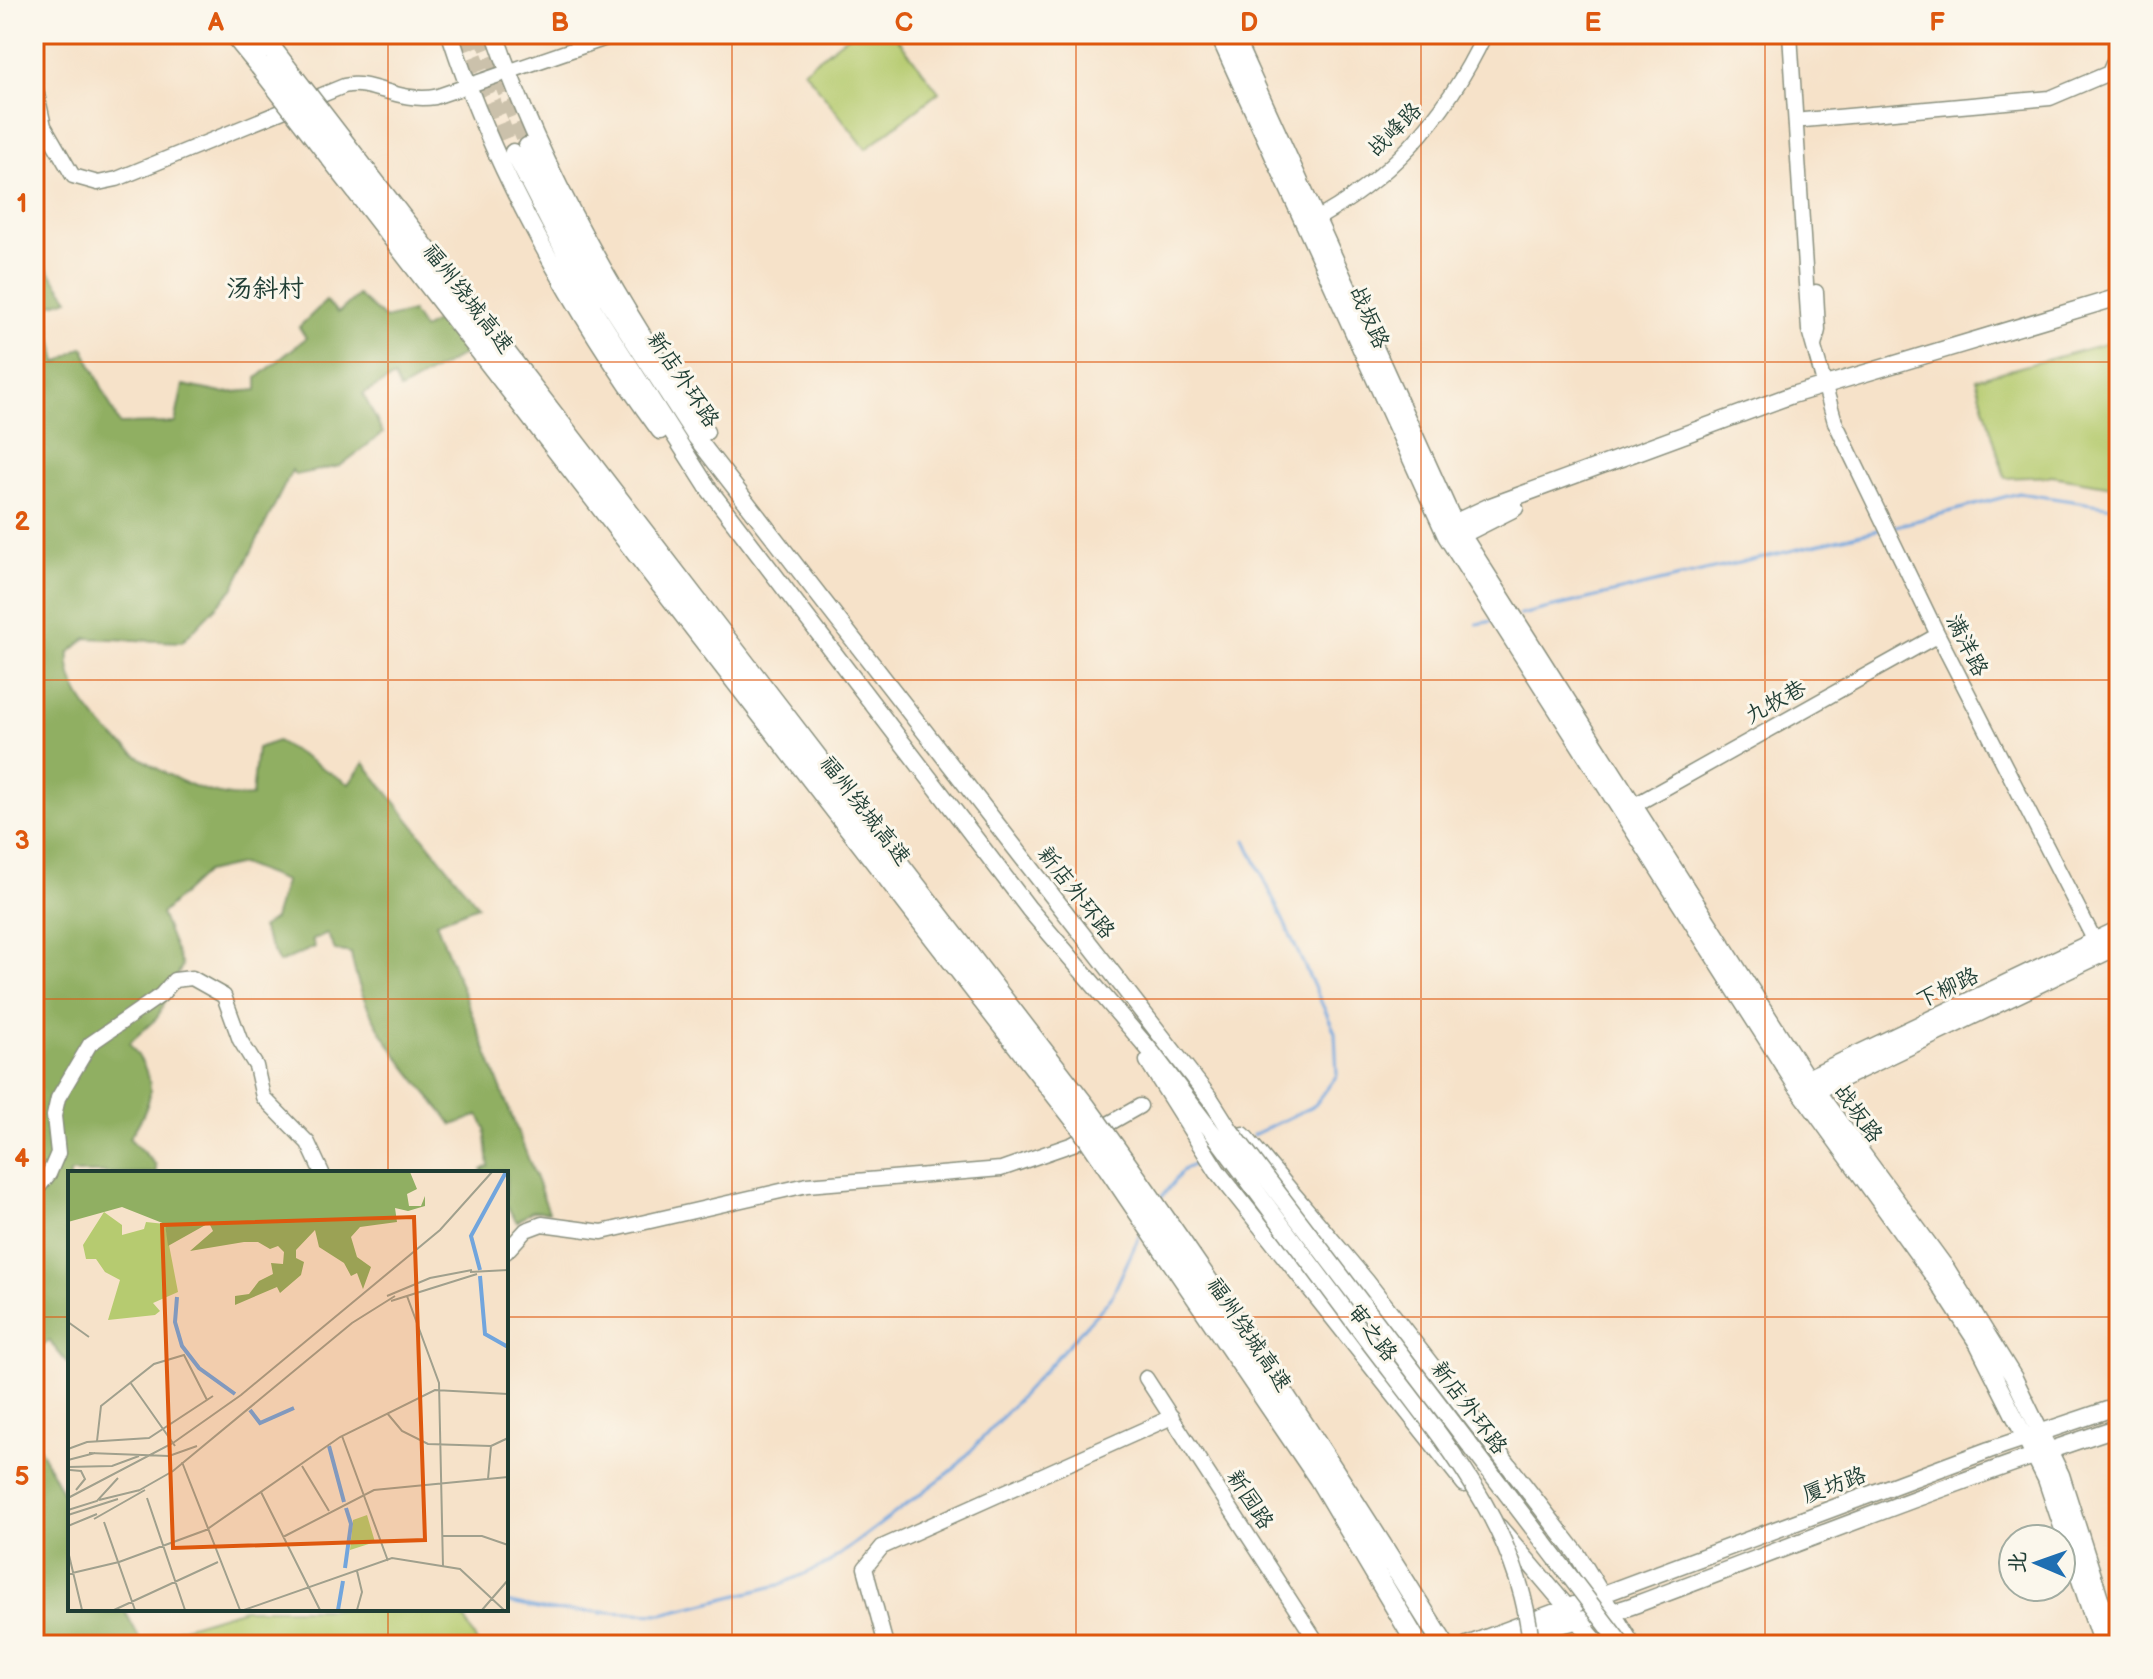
<svg xmlns="http://www.w3.org/2000/svg" width="2153" height="1679" viewBox="0 0 2153 1679" font-family="'Balsamiq Sans','LXGW WenKai TC',sans-serif">
  <style>
    .green { fill: #b6cb70; stroke: #6a8452; stroke-width: 2 }
    .forest { fill: #90af62; stroke: #58764b; stroke-width: 2 }
    .lines { fill: none; stroke-linecap: round; stroke-linejoin: round }
    .stream { stroke: #71a5dd; stroke-width: 3 }
    .major-tunnel { stroke: #cbc1ab; stroke-width: 16; stroke-dasharray: 16 8; stroke-linecap: butt }
    .minor-casing { stroke: #8a907e; stroke-width: 17 }
    .major-casing { stroke: #8a907e; stroke-width: 19 }
    .highway-casing { stroke: #8a907e; stroke-width: 23 }
    .minor { stroke: #fff; stroke-width: 14 }
    .major { stroke: #fff; stroke-width: 16 }
    .highway { stroke: #fff; stroke-width: 20 }
    .major-bridge-casing { stroke: #8a907e; stroke-width: 19; stroke-linecap: butt }
    .highway-bridge-casing { stroke: #8a907e; stroke-width: 23; stroke-linecap: butt }
    .major-bridge { stroke: #fff; stroke-width: 16 }
    .highway-bridge { stroke: #fff; stroke-width: 20 }
    .grid { fill: none; stroke: #de580e; stroke-width: 2; stroke-opacity: 0.55 }
    .labels { text-anchor: middle; stroke-width: 6; stroke-linejoin: round; paint-order: stroke }
    .street-label { font-size: 22px; fill: #1f3d34; stroke: #fbf7ec }
    .quarter-label { font-size: 26px; fill: #1f3d34; stroke: #fbf7ec }
    .inset-river { fill: none; stroke: #71a5dd; stroke-width: 4 }
    .inset-road { fill: none; stroke: #a0a08d; stroke-width: 2 }
    .view { fill: #de580e; fill-opacity: 0.15; stroke: #de580e; stroke-width: 4 }
    .inset-edge { fill: none; stroke: #1f3d34; stroke-width: 4 }
    .neatline { fill: none; stroke: #de580e; stroke-width: 3 }
    .grid-label { font-size: 26px; text-anchor: middle; font-weight: bold; fill: #de580e }
  </style>
  <rect width="100%" height="100%" fill="#fbf7ec"/>
  <filter id="ink" filterUnits="userSpaceOnUse"><feTurbulence type="fractalNoise" baseFrequency=".0125" numOctaves="2"/><feDisplacementMap in="SourceGraphic" scale="16" xChannelSelector="R" yChannelSelector="G"/><feConvolveMatrix kernelMatrix="1 2 1 2 8 2 1 2 1" color-interpolation-filters="sRGB"/></filter>
  <filter id="wash" filterUnits="userSpaceOnUse"><feTurbulence type="fractalNoise" baseFrequency=".006" numOctaves="4" result="noise"/><feDisplacementMap in="SourceGraphic" scale="32" xChannelSelector="R" yChannelSelector="G"/><feGaussianBlur stdDeviation="1.8" result="paint"/><feColorMatrix in="noise" values="0 0 0 0 0 0 0 0 0 0 0 0 0 0 0 0 0 1.4 0 .05"/><feComposite in="paint" operator="in"/></filter>
  <g filter="url(#wash)">
    <rect width="100%" height="100%" fill="#f6e2c9"/>
    <path class="green" d="M850 34H894L939 92 866 149 804 70Z
      M2119 340V487L2052 476 2005 478 1976 379Z
      M244 1609H460L478 1645H124Z"/>
    <path class="forest" d="M34 251 69 299 46 306 57 363 83 347 119 424 175 423 183 385 222 393 257 390V378L306 338 299 327 326 301 338 313 358 295 385 319 412 312 423 329 443 318 468 352 400 390 394 377 363 394 383 433 340 466 295 475 292 470 233 589 182 642 86 638 69 653C62 722 190 805 252 796L257 748 277 741 349 784 364 763 478 906 436 922 549 1212 532 1211 517 1222 506 1205V1173H483L482 1170 489 1166 485 1128 479 1115 453 1125C410 1072 362 1023 351 953L335 950 327 933 312 940 315 947 279 963 261 928 274 919 285 881 241 864 206 872 161 914 182 966 157 1018 129 1043C158 1080 156 1100 129 1138L156 1165V1173H70V1366L49 1341 34 1348Z
      M34 1438 70 1507V1609H124L141 1641 124 1645H34Z"/>
    <g class="lines">
      <path class="stream" d="M1889 528 2019 493 2119 508
        M1520 615 1882 529
        M1477 624 1493 621
        M1246 840 1335 1032 1337 1075 1315 1105 1253 1135
        M1160 1199 1184 1169 1203 1160
        M506 1602 542 1610 662 1614 779 1585 827 1564 955 1468 1111 1298 1142 1230"/>
    </g>
  </g>
  <g filter="url(#ink)">
    <g class="lines">
      <path class="major-tunnel" d="M466 34 513 152
        M482 34 527 146"/>
      <g class="minor-casing">
        <path id="minor" d="M1790 34 1809 330 1835 422 1938 635 2100 951
          M34 81 44 126 73 176 98 183 117 179 344 86C370 79 398 103 435 97L618 34
          M1804 120 2050 98 2109 73 2119 50
          M1309 223C1390 181 1447 115 1485 34
          M1814 346 1818 330 1816 292
          M1633 806 1938 635
          M34 1193 49 1174 58 1153 54 1116 58 1098 90 1044 161 995 174 980 192 978 224 996 240 1040 256 1066 263 1097 308 1143 322 1173
          M506 1252 526 1230 542 1224 602 1232 807 1185 1001 1169 1073 1144 1140 1106
          M1146 1378 1319 1645
          M886 1645 865 1568 882 1547 1172 1417"/>
      </g>
      <g class="major-casing">
        <path id="major" d="M450 34C493 169 576 317 660 431
          M495 34C544 176 622 309 706 432
          M1218 34 1446 536 1795 1084 1937 1281 1978 1344 2046 1479 2102 1645
          M1233 34 1454 522 1807 1078 1946 1268 2014 1378 2061 1475 2115 1645
          M527 146 592 277 695 436 1211 1100 1230 1130
          M513 152 593 308 708 488 1029 909 1153 1054 1216 1137
          M1447 526 1488 507 1792 395 2119 297
          M1454 539 1515 508
          M1148 1061 1217 1171 1465 1484
          M1799 1082 2119 929
          M1808 1095 2119 946
          M1243 1135 1366 1281 1577 1554 1632 1645
          M1499 1527 1599 1645
          M1467 1645 1989 1450 2119 1406
          M1497 1645C1542 1625 1592 1621 1637 1604 1797 1544 1957 1480 2119 1427"/>
      </g>
      <g class="highway-casing">
        <path id="highway" d="M234 34 260 66
          M259 34 274 52"/>
      </g>
      <use href="#minor" class="minor"/>
      <use href="#major" class="major"/>
      <use href="#highway" class="highway"/>
      <g class="major-bridge-casing">
        <path id="major-bridge" d="M1230 1130 1622 1645
          M1216 1137C1266 1204 1316 1271 1366 1338 1435 1430 1521 1525 1531 1645"/>
      </g>
      <g class="highway-bridge-casing">
        <path id="highway-bridge" d="M274 52 1085 1106C1211 1281 1330 1461 1444 1645
          M260 66 1081 1127 1319 1478 1418 1645"/>
      </g>
      <use href="#major-bridge" class="major-bridge"/>
      <use href="#highway-bridge" class="highway-bridge"/>
    </g>
  </g>
  <path class="grid" d="M388 34V1173M732 34V1645M1076 34V1645M1421 34V1645M1765 34V1645M34 362H2119M34 680H2119M34 999H2119M34 1317H70M506 1317H2119M388 1609V1645"/>
  <g class="labels">
    <g class="street-label">
      <text transform="translate(1394 129) rotate(-46)" y="8">战峰路</text>
      <text transform="translate(469 298) rotate(52)" y="8">福州绕城高速</text>
      <text transform="translate(1370 317) rotate(66)" y="8">战坂路</text>
      <text transform="translate(684 379) rotate(56)" y="8">新店外环路</text>
      <text transform="translate(1968 645) rotate(63)" y="8">满洋路</text>
      <text transform="translate(1775 701) rotate(-29)" y="8">九牧巷</text>
      <text transform="translate(866 810) rotate(52)" y="8">福州绕城高速</text>
      <text transform="translate(1077 892) rotate(52)" y="8">新店外环路</text>
      <text transform="translate(1947 987) rotate(-25)" y="8">下柳路</text>
      <text transform="translate(1859 1113) rotate(54)" y="8">战坂路</text>
      <text transform="translate(1373 1332) rotate(52)" y="8">审之路</text>
      <text transform="translate(1250 1334) rotate(56)" y="8">福州绕城高速</text>
      <text transform="translate(1470 1407) rotate(53)" y="8">新店外环路</text>
      <text transform="translate(1834 1484) rotate(-20)" y="8">厦坊路</text>
      <text transform="translate(1251 1499) rotate(57)" y="8">新园路</text>
    </g>
    <g class="quarter-label">
      <text x="265" y="297">汤斜村</text>
    </g>
  </g>
  <g transform="translate(68 1171)">
    <rect width="440" height="440" fill="#f6e2c9"/>
    <path d="M36 41 54 54V64L76 58 78 51 97 53 110 121 85 132 92 140 87 144 40 149 52 109 37 101 28 88H18L15 74ZM299 344 307 371 282 379 285 349Z" fill="#b6cb70"/>
    <path d="M0 1H342L349 18 339 23 341 35H353L357 25V35L340 40 327 37 329 51 292 56 283 66 289 86 303 96 295 118 289 102 283 105 276 92 251 76 247 59 228 79V87L236 91 233 104 212 122 209 116 167 134V125L181 123 191 110 205 103 203 92 215 93 216 81 210 75 202 78 190 71H176L122 80 145 60 141 52 100 75 97 53 54 36 0 51Z" fill="#90af62"/>
    <path class="inset-river" d="M412 99 403 65 438 1M412 105 417 163 440 176M109 126 107 151 114 175 131 197 167 223M182 239 192 252 226 237M261 275 276 331M277 397 283 353 278 337M270 439 275 410"/>
    <path class="inset-road" d="M402 101 440 99M319 125 362 107 404 99M339 125 371 212 375 396M323 130 409 103M0 151 21 166M62 211 107 275M319 242 334 260 360 273 423 275M274 265 320 390M29 270 33 235 86 193 116 184 139 229M0 278 19 271 81 267 145 225M21 282 101 285 129 275M0 289 27 282M114 291 172 439M234 295 261 340M0 296 44 295 71 285M2 299 13 300 17 308 8 319M420 308 423 275 440 267M70 320 105 300 284 152 327 125M193 321 252 439M0 327 105 272 173 224 372 59 424 1M79 327 117 439M31 329 72 319M0 339 29 330 50 307M0 344 50 328M26 348 77 319M36 351 67 439M0 355 29 343M375 365H414L440 374M215 366 306 319 440 306M0 380 14 439M0 403 51 391 138 359 272 266 367 219 440 223M46 439 150 391M176 439 324 387 392 398 436 439M289 439 294 421 289 400M414 439 440 409"/>
    <path class="view" d="M346 46 357 369 105 377 94 54Z"/>
    <rect width="440" height="440" class="inset-edge"/>
  </g>
  <rect width="2153" height="1679" fill="none" stroke="#fbf7ec" stroke-width="88"/>
  <g transform="translate(2037 1563) rotate(272)"><circle r="38" fill="#fbf7ec" stroke="#a3ada2" stroke-width="2"/>
  <path d="M0-6L14 30L0 20L-14 30Z" fill="#1f6fb2"/>
  <text y="-12" font-size="22" font-weight="bold" text-anchor="middle" fill="#1f3d34">北</text>
  </g>
  <rect x="44" y="44" width="2065" height="1591" class="neatline"/>
  <g class="grid-label">
    <text x="216" y="31">A</text>
    <text x="560" y="31">B</text>
    <text x="904" y="31">C</text>
    <text x="1249" y="31">D</text>
    <text x="1593" y="31">E</text>
    <text x="1937" y="31">F</text>
    <text x="22" y="212">1</text>
    <text x="22" y="530">2</text>
    <text x="22" y="849">3</text>
    <text x="22" y="1167">4</text>
    <text x="22" y="1485">5</text>
  </g>
</svg>
